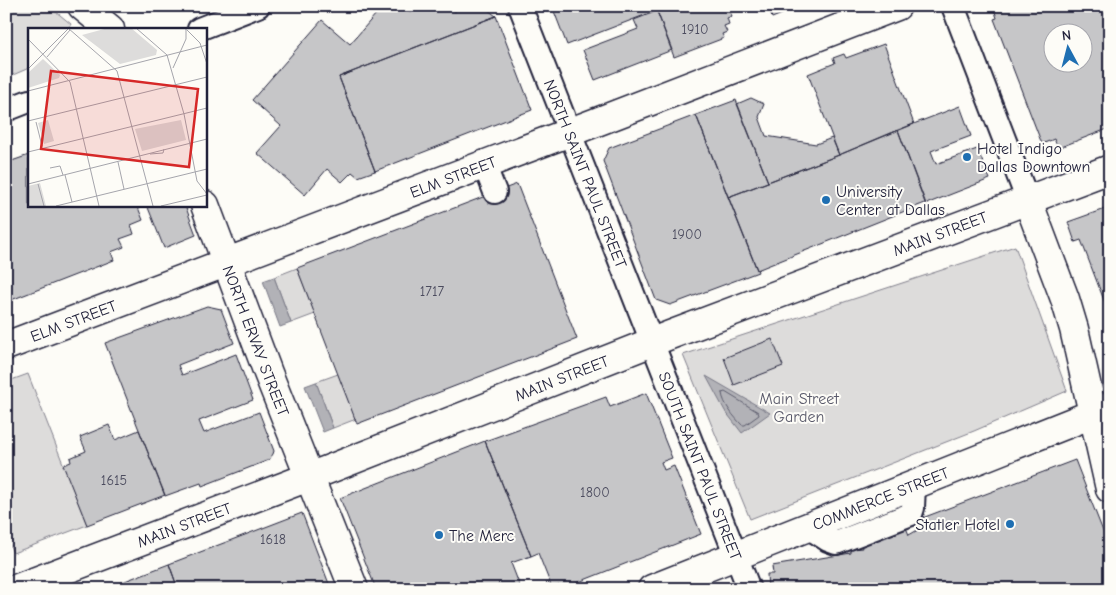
<svg xmlns="http://www.w3.org/2000/svg" width="1116" height="595" viewBox="0 0 1116 595" font-family="'Comic Neue',sans-serif">
  <style>
    .green { fill: #dddcdb; stroke: #807f8b }
    .water { fill: #b2b2b7; stroke: #787885 }
    .lines { fill: none; stroke-linecap: round; stroke-linejoin: round }
    .shore { stroke: #5c5c6d; stroke-width: 1 }
    .building { fill: #c6c6c8; stroke: #22223b; fill-rule: evenodd }
    .minor-casing { stroke: #22223b; stroke-width: 26 }
    .major-casing { stroke: #22223b; stroke-width: 31 }
    .minor { stroke: #fdfcf7; stroke-width: 22 }
    .major { stroke: #fdfcf7; stroke-width: 28 }
    .poi-dot { fill: #1f6fb2; stroke: #fdfcf7; stroke-width: 2 }
    .labels { text-anchor: middle; stroke-width: 4; stroke-linejoin: round; paint-order: stroke }
    .number-label { font-size: 14px; fill: #4b4b5e }
    .poi-label { font-size: 16px; fill: #22223b; stroke: #fdfcf7; text-anchor: start }
    .street-label { font-size: 16px; fill: #22223b; stroke: #fdfcf7 }
    .park-label { font-size: 16px; fill: #5a5a6b; stroke: #fdfcf7 }
    .inset-road { fill: none; stroke: #a5a5ac; stroke-width: 1 }
    .view { fill: #d62828; fill-opacity: 0.15; stroke: #d62828; stroke-width: 2.5 }
    .inset-edge { fill: none; stroke: #22223b; stroke-width: 2.5 }
  </style>
  <rect width="100%" height="100%" fill="#fdfcf7"/>
  <filter id="ink" filterUnits="userSpaceOnUse"><feTurbulence type="fractalNoise" baseFrequency=".02" numOctaves="2"/><feDisplacementMap in="SourceGraphic" scale="10" xChannelSelector="R" yChannelSelector="G"/><feConvolveMatrix kernelMatrix="1 2 1 2 8 2 1 2 1" color-interpolation-filters="sRGB"/></filter>
  <g filter="url(#ink)">
    <path class="green" d="M6 6H49L71 24 68 29H29V68L6 78Z
      M1015 246 1067 391 974 431 750 519 683 355Z
      M297 268 315 314 291 323 274 277Z
      M28 374 87 525 13 553 6 536V382Z
      M338 374 356 419 333 428 316 382Z"/>
    <path class="water" d="M274 277 291 323 280 327 263 281Z
      M706 376 770 413 742 433 725 411Z
      M316 382 333 428 323 432 305 386Z"/>
    <g class="lines">
      <path class="shore" d="M722 393 725 392 758 412 759 415 745 425H742C734 417 723 404 722 393Z"/>
    </g>
    <path class="building" d="M135 6H168L155 12 147 6 140 10Z
      M383 6H403L411 13 417 6H448L455 12 460 6H483L496 16 339 77 375 171 358 177 352 172 342 182 327 169 305 195 257 153 281 126 252 100 322 20 350 44Z
      M552 6H653L655 11 567 45Z
      M655 6H734V8L729 10 732 16 727 18 729 24 724 26 727 32 722 34 724 38 674 57Z
      M768 6H802L772 18Z
      M993 6H1110V128L1058 148 1054 139 1042 144 994 19 997 18ZM1054 32H1084V62H1054Z
      M657 11 672 50 595 80 583 50 638 29 634 20Z
      M496 16 532 110 375 171 339 77Z
      M884 44 914 124 839 155 808 74 835 63 833 58 844 54 846 58Z
      M751 98 764 104 759 117 766 136 816 144 832 138 839 155 768 182 737 104Z
      M736 100 768 182 728 197 696 115Z
      M960 106 971 136 931 151 936 164 977 149 990 179 926 204 898 130Z
      M696 115 758 272 670 305 656 300 603 161 609 148Z
      M898 130 925 203 757 270 728 197 839 155Z
      M29 155V205H137L143 220 131 225 134 234 120 239 124 247 111 252 114 260 6 302V163Z
      M517 184 577 339 357 424 297 268Z
      M147 205H185L196 235 164 248Z
      M1110 207V316L1081 240 1075 242 1068 222Z
      M207 306 221 309 234 343 178 365 182 375 236 354 253 400 199 421 204 433 259 412 274 451 273 454 269 460 202 486 201 483 165 496 105 343Z
      M772 339 783 366 734 385 724 358Z
      M646 393 672 458 661 462 664 470 674 466 701 534 561 589 559 585 552 588 538 553 531 556 485 441 606 397 610 407Z
      M109 425 115 440 139 430 165 495 87 525 63 465 71 462 70 458 86 451 80 437Z
      M485 441 531 556 511 563 521 589H376L340 498Z
      M1075 460 1110 549V589H768L767 574H773L772 566 851 553V549L862 548 859 538 903 520 909 535 921 528 917 520Z
      M302 513 331 589H178L169 564Z
      M169 564 178 589H134L130 579Z
      M130 579 134 589H105Z"/>
    <g class="lines">
      <g class="minor-casing">
        <g id="minor">
          <path id="s1" d="M520 6 749 589"/>
          <path d="M953 6 1028 201"/>
          <path d="M199 29 258 6"/>
          <path d="M6 110 29 101"/>
          <path d="M484 164 495 192"/>
          <path d="M808 527 828 540 836 543 911 514 913 508 914 485"/>
        </g>
      </g>
      <g class="major-casing">
        <g id="major">
          <path d="M82 6 110 29"/>
          <path d="M1028 201 1065 299 1074 329 1110 489"/>
          <path id="s2" d="M205 205 268 373 354 589"/>
          <path id="s3" d="M6 346 594 123 897 6"/>
          <path id="s4" d="M15 589 327 470 670 335 1110 169"/>
          <path id="s5" d="M652 589 1110 407"/>
        </g>
      </g>
      <use href="#minor" class="minor"/>
      <use href="#major" class="major"/>
    </g>
  </g>
  <g class="poi-dot">
    <circle cx="967" cy="157" r="5"/>
    <circle cx="826" cy="200" r="5"/>
    <circle cx="1010" cy="524" r="5"/>
    <circle cx="439" cy="535" r="5"/>
  </g>
  <g class="labels">
    <g class="number-label">
      <text x="695" y="34">1910</text>
      <text x="687" y="239">1900</text>
      <text x="432" y="296">1717</text>
      <text x="114" y="485">1615</text>
      <text x="595" y="497">1800</text>
      <text x="273" y="544">1618</text>
    </g>
    <g class="poi-label">
      <text x="977" y="154">Hotel Indigo<tspan x="977" dy="18">Dallas Downtown</tspan></text>
      <text x="836" y="197">University<tspan x="836" dy="18">Center at Dallas</tspan></text>
      <text x="1000" y="530" text-anchor="end">Statler Hotel</text>
      <text x="449" y="541">The Merc</text>
    </g>
    <g class="street-label">
      <text dy="6" stroke="none"><textPath href="#s1" startOffset="180">NORTH SAINT PAUL STREET</textPath></text>
      <text dy="6" stroke="none"><textPath href="#s3" startOffset="478">ELM STREET</textPath></text>
      <text dy="6" stroke="none"><textPath href="#s4" startOffset="991">MAIN STREET</textPath></text>
      <text dy="6" stroke="none"><textPath href="#s3" startOffset="72">ELM STREET</textPath></text>
      <text dy="6" stroke="none"><textPath href="#s2" startOffset="145">NORTH ERVAY STREET</textPath></text>
      <text dy="6" stroke="none"><textPath href="#s4" startOffset="586">MAIN STREET</textPath></text>
      <text dy="6" stroke="none"><textPath href="#s1" startOffset="494">SOUTH SAINT PAUL STREET</textPath></text>
      <text dy="6" stroke="none"><textPath href="#s5" startOffset="246">COMMERCE STREET</textPath></text>
      <text dy="6" stroke="none"><textPath href="#s4" startOffset="181">MAIN STREET</textPath></text>
    </g>
    <g class="park-label">
      <text x="799" y="404">Main Street<tspan x="799" dy="18">Garden</tspan></text>
    </g>
  </g>
  <g transform="translate(28 28)">
    <rect width="179" height="179" fill="#fdfcf7"/>
    <path d="M80 0H103L129 22 128 27 92 36 54 7ZM15 31 32 47 31 50 0 60V45ZM20 92 26 113 16 116 10 95ZM153 92 158 112 114 123 107 101ZM12 155 18 178H0V158Z" fill="#dddcdb"/>
    <path class="inset-road" d="M40 0 89 43 125 178M108 0 139 27 156 86M159 2 172 15 179 36M0 11 42 54 71 178M19 29 42 2M145 40 158 11V0M0 41 41 0M0 63 179 17M156 86 169 153 179 166M0 93 179 49M8 94 14 118M0 124 179 80M122 126 135 125 136 121M90 134 96 161M22 140 32 138 35 147M37 147 44 174M0 156 179 111M10 156 16 178M28 178 179 141M133 178 179 167"/>
    <path class="view" d="M23 43 170 61 161 139 13 121Z"/>
    <rect width="179" height="179" class="inset-edge"/>
  </g>
  <rect width="1116" height="595" fill="none" stroke="#fdfcf7" stroke-width="25"/>
  <rect x="12" y="12" width="1091" height="570" fill="none" stroke="#22223b" stroke-width="2" filter="url(#ink)"/>
  <g transform="translate(1068 48) rotate(353)"><circle r="24" fill="#fdfcf7" stroke="#a5a5ac"/>
  <path d="M0-4L9 19L0 12L-9 19Z" fill="#1f6fb2"/>
  <text y="-8" font-size="14" font-weight="bold" text-anchor="middle" fill="#22223b">N</text>
  </g>
</svg>
